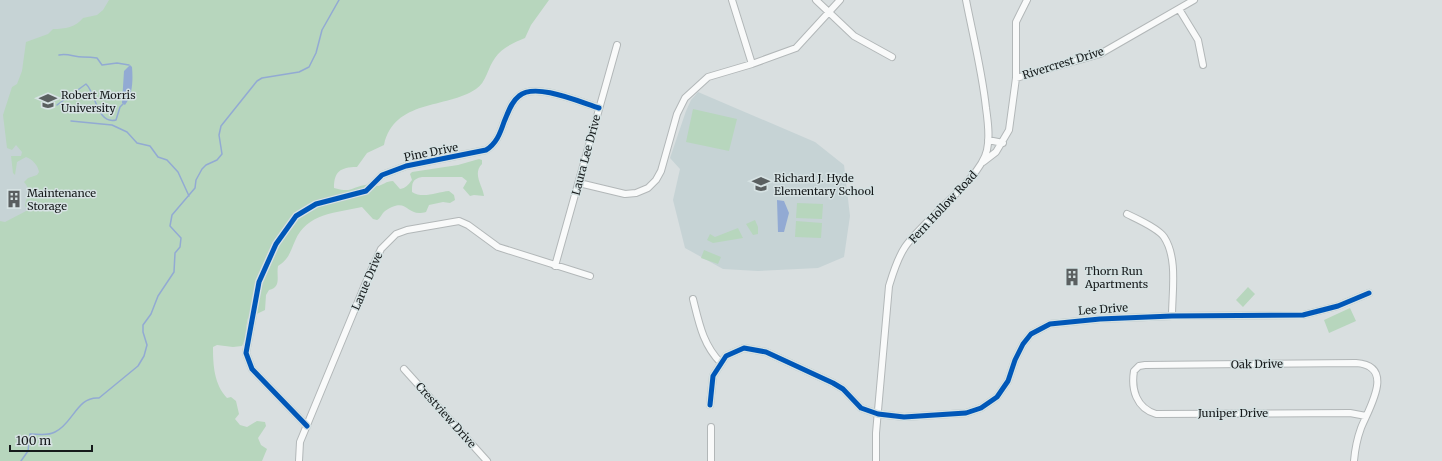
<svg xmlns="http://www.w3.org/2000/svg" width="1442" height="461" viewBox="0 0 1442 461" font-family="Merriweather,serif">
  <style>
    .built { fill: #c6d3d5 }
    .green { fill: #b7d6bd }
    .water { fill: #92aad3 }
    .lines { fill: none; stroke-linecap: round; stroke-linejoin: round }
    .stream { stroke: #92aad3; stroke-width: 1.5 }
    .minor-casing { stroke: #b2b7b8; stroke-width: 8 }
    .minor { stroke: #f9fafa; stroke-width: 6 }
    .cycleway-casing { stroke: #d6e2e3; stroke-width: 8 }
    .cycleway { stroke: #0057b8; stroke-width: 5 }
    .labels { text-anchor: middle; stroke-width: 3; stroke-linejoin: round; paint-order: stroke }
    .street-label { font-size: 11px; fill: #161a1b; stroke: #d6e2e3 }
    .poi-label { font-size: 11px; fill: #161a1b; stroke: #d6e2e3; text-anchor: start }
  </style>
  <rect width="100%" height="100%" fill="#d9dfe0"/>
  <path class="built" d="M0 0H137L55 201 0 233Z
    M698 92 815 142 844 165 850 216 844 257 818 268 758 271 723 269 685 248 673 200 680 169 670 158 686 111 691 100Z"/>
  <path class="green" d="M109 0H549L531 25 525 38C515 42 501 48 495 58 488 67 486 83 476 89 446 109 394 99 384 145L367 153 357 167C340 167 334 172 334 188 353 193 349 188 365 185 369 184 374 186 378 186 383 185 386 181 393 181L400 189C406 188 408 185 412 180L410 174 412 172 458 165 479 159 482 160V164C472 174 483 186 484 196L474 195 470 196 463 188 467 181 462 177H422C412 179 412 183 412 192 423 199 437 192 449 191L454 195 455 200 450 203 443 202 429 205 426 212C405 218 409 195 385 211 381 214 381 218 377 220L373 219 362 207C335 213 307 213 295 241 290 252 289 259 278 266 276 276 282 287 269 290L266 295 265 310 248 318C245 329 247 337 242 346L233 347 217 345 213 347C213 365 214 384 227 398L231 397 236 401 239 414 235 419 240 425 247 427 257 421 265 422 266 426 258 438 261 445 267 449 262 461H0V221L5 222 28 210 25 206C26 196 32 191 24 182L28 178 37 175 39 172C38 165 32 159 26 157L17 162 15 175 13 173 11 156H21L22 152 16 145 12 150 7 148 3 115 12 87 17 84 22 71 26 42 48 34 53 29C65 29 76 27 83 18L97 15 103 10Z
    M693 109 737 119 729 151 686 142Z
    M797 203 823 204 822 219 796 218Z
    M755 220 758 227V234L753 235 746 224Z
    M796 221 822 223 821 238 795 237Z
    M738 228 743 238 713 243 707 240 710 234 715 237Z
    M704 250 721 257 718 264 701 258Z
    M1248 287 1255 294 1243 307 1236 300Z
    M1350 308 1356 321 1329 333 1324 320Z"/>
  <path class="water" d="M130 65 132 67C133 79 133 95 125 105L122 103 124 71Z
    M777 200 784 201 789 213 784 232H778Z"/>
  <g class="lines">
    <path class="stream" d="M59 55C68 53 74 57 83 57 88 57 91 57 97 58L102 65 117 63 129 65
      M57 105 86 84C96 93 97 125 116 120L120 107 123 104
      M71 121 112 125 127 132 137 143 150 146 158 157 167 160 178 172 189 196
      M21 461 28 451 30 434C38 434 48 436 55 432 73 424 77 396 99 398L138 366 144 356 147 345 143 332V325L151 314 158 296 174 272 175 253 180 247 181 238 170 226 172 215 195 188 196 180 202 169 206 165 217 160 222 154 219 135 221 126 257 81 262 78 299 72 309 67 316 53 322 30 339 0"/>
    <g class="minor-casing">
      <path id="minor" d="M732 0 752 64
        M816 0 854 36 892 57
        M1179 9 1198 40 1203 65
        M1016 78 1100 54 1194 0
        M988 140 1003 143
        M983 162 996 152 1009 130 1016 78V22L1027 0
        M579 183 625 194 636 193 648 188 656 180 661 171 677 114 685 98 708 77 752 64 796 48 840 0
        M1127 214C1137 219 1158 228 1164 237 1178 258 1172 292 1172 316
        M555 266 617 45
        M693 299C699 323 703 345 721 363
        M404 369 487 461
        M710 405 713 376 726 356 744 348 766 352 833 383 843 389 861 408 878 414 904 417 966 413 981 408 997 397 1008 381 1015 360 1023 344 1031 334 1050 324 1100 319 1172 316 1303 315 1338 306 1369 293
        M307 426 252 369 246 353 259 282 276 244 296 216 316 204 366 191 382 175 406 166 486 150C496 144 500 134 504 122 508 113 511 102 519 96 535 82 580 102 599 108
        M299 461 300 442 369 275 381 249 396 234 407 230 459 221 468 225 498 247 590 276
        M711 461V427
        M876 461V433L889 286C893 273 897 259 905 247 924 219 981 179 987 150 990 137 988 122 986 108 982 71 973 36 966 0
        M1354 461C1355 449 1357 439 1361 428 1369 408 1396 366 1356 363L1145 365 1139 366 1134 371C1131 389 1136 408 1156 414L1350 413 1366 416"/>
    </g>
    <use href="#minor" class="minor"/>
    <g class="cycleway-casing">
      <path id="cycleway" d="M710 405 713 376 726 356 744 348 766 352 833 383 843 389 861 408 878 414 904 417 966 413 981 408 997 397 1008 381 1015 360 1023 344 1031 334 1050 324 1100 319 1172 316 1303 315 1338 306 1369 293
        M307 426 252 369 246 353 259 282 276 244 296 216 316 204 366 191 382 175 406 166 486 150C496 144 500 134 504 122 508 113 511 102 519 96 535 82 580 102 599 108"/>
    </g>
    <use href="#cycleway" class="cycleway"/>
  </g>
  <defs>
    <g id="university-bare" transform="scale(1.38)"><path d="M0-5L7-2L0 1L-7-2ZM-4 1L0 2.5L4 1V4Q0 6-4 4Z" fill="#5a5f60" stroke="#d6e2e3" stroke-width="2.5" paint-order="stroke"/></g>
    <g id="school-bare" transform="scale(1.38)"><path d="M0-5L7-2L0 1L-7-2ZM-4 1L0 2.5L4 1V4Q0 6-4 4Z" fill="#5a5f60" stroke="#d6e2e3" stroke-width="2.5" paint-order="stroke"/></g>
    <g id="building-bare" transform="scale(1.38)"><path d="M-4-6H4V6H1V3H-1V6H-4ZM-2.5-4.3h1.7v1.8h-1.7ZM.8-4.3h1.7v1.8H.8ZM-2.5-1h1.7V.8h-1.7ZM.8-1h1.7V.8H.8Z" fill="#5a5f60" stroke="#d6e2e3" stroke-width="2.5" paint-order="stroke"/></g>
  </defs>
  <g fill-rule="evenodd">
    <use href="#university-bare" x="48" y="101"/>
    <use href="#school-bare" x="761" y="184"/>
    <use href="#building-bare" x="14" y="199"/>
    <use href="#building-bare" x="1072" y="277"/>
  </g>
  <g class="labels">
    <g class="street-label">
      <text transform="translate(1063 63) rotate(-17)" y="4">Rivercrest Drive</text>
      <text transform="translate(431 152) rotate(-11)" y="4">Pine Drive</text>
      <text transform="translate(586 155) rotate(-75)" y="4">Laura Lee Drive</text>
      <text transform="translate(943 207) rotate(-47)" y="4">Fern Hollow Road</text>
      <text transform="translate(367 281) rotate(-67)" y="4">Larue Drive</text>
      <text transform="translate(1103 309) rotate(-4)" y="4">Lee Drive</text>
      <text transform="translate(1257 364) rotate(-1)" y="4">Oak Drive</text>
      <text x="1233" y="417">Juniper Drive</text>
      <text transform="translate(446 415) rotate(48)" y="4">Crestview Drive</text>
    </g>
    <g class="poi-label">
      <text x="61" y="99">Robert Morris<tspan x="61" dy="13">University</tspan></text>
      <text x="774" y="182">Richard J. Hyde<tspan x="774" dy="13">Elementary School</tspan></text>
      <text x="27" y="197">Maintenance<tspan x="27" dy="13">Storage</tspan></text>
      <text x="1085" y="275">Thorn Run<tspan x="1085" dy="13">Apartments</tspan></text>
    </g>
  </g>
  <path d="M10 445v6h82v-6" fill="none" stroke="#161a1b" stroke-width="2"/>
  <text x="16" y="445" font-size="12" fill="#161a1b" stroke="#d6e2e3" stroke-width="3" paint-order="stroke">100 m</text>
</svg>
